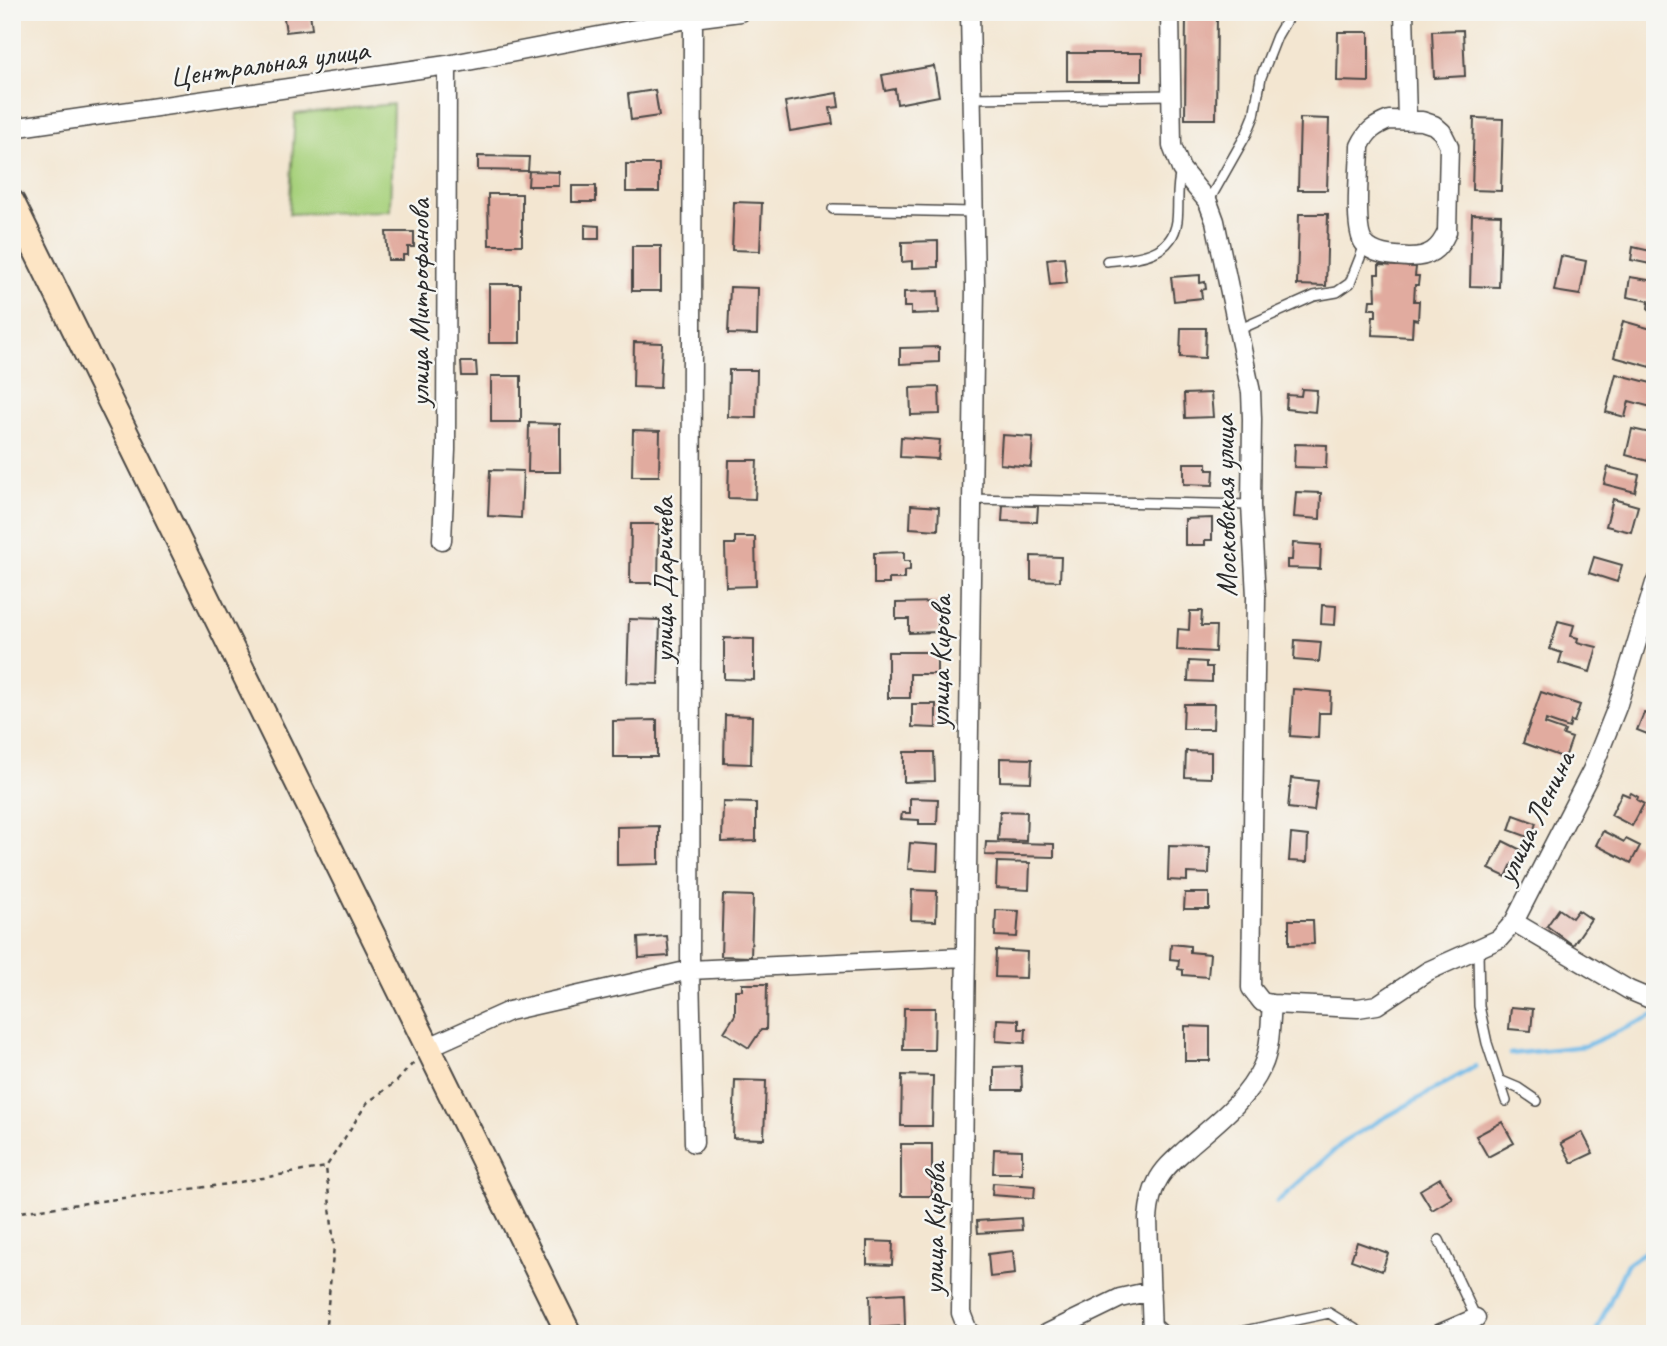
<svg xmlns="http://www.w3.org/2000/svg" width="1667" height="1346" viewBox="0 0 1667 1346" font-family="Caveat,sans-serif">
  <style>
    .green { fill: #a8d27d; stroke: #6a7e54; stroke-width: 2 }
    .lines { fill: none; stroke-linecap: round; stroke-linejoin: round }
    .stream { stroke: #6fbae8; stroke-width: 4.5 }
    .building { fill: #e1ab9f }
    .service-casing { stroke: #494744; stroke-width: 12 }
    .minor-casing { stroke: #494744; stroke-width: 21 }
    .secondary-casing { stroke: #494744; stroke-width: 28 }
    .path { stroke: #494744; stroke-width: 2.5; stroke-dasharray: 5 5; stroke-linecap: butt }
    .service { stroke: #fff; stroke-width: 9 }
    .minor { stroke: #fff; stroke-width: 18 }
    .secondary { stroke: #fde5c5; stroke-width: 24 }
    .labels { text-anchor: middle; stroke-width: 5; stroke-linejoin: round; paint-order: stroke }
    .street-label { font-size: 30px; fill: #2b2b2b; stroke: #f6f6f2 }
  </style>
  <rect width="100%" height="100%" fill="#f6f6f2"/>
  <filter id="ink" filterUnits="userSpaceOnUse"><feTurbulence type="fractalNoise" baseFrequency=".0143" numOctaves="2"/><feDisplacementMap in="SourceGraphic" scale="14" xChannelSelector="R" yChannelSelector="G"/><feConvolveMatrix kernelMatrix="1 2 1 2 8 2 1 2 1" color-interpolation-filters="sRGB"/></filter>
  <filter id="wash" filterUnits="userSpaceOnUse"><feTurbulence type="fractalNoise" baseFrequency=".00686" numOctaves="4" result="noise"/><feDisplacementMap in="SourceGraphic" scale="28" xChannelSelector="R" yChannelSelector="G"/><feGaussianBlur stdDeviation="1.57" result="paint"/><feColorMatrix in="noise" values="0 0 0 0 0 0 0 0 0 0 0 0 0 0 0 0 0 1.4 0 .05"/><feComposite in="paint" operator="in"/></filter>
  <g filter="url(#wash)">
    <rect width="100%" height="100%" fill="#f3e6d1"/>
    <path class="green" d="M393 104 390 211 289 214 295 114Z"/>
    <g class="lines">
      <path class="stream" d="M1510 1054 1585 1046 1655 1015
        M1277 1202 1347 1139 1476 1066
        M1595 1334 1627 1264 1655 1245"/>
    </g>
    <g id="blocks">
      <path class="building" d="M283 12H310L312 29 286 32Z
        M1186 12H1217L1216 119H1185Z
        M1463 30 1465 76 1434 78 1432 31Z
        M1338 32H1369V82L1337 81Z
        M1067 53H1142V81H1067Z
        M934 66 939 96 897 104 895 89 885 91 882 75Z
        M655 90 659 116 631 120 628 94Z
        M837 93 839 107 830 108 833 124 790 131 785 102Z
        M1300 118 1329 119 1327 190H1298Z
        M1474 118 1503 119 1501 191 1472 190Z
        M478 156 529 157 528 171 478 170Z
        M626 164H659V192H626Z
        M529 171 559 172V186H528Z
        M572 186H596V202H572Z
        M488 194H522V245H489Z
        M734 202 762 203 760 251 732 250Z
        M1299 214H1328L1326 286 1297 285Z
        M1472 214 1501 215 1499 287 1470 286Z
        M585 225 599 226V239H585Z
        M386 232H414V247H408V255H403V260H388Z
        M938 241V267L912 268V261L902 262V242Z
        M632 246H661V291H632Z
        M1633 247 1655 252V265L1631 260Z
        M1561 256 1586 261 1580 295 1554 291Z
        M1064 257 1067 283 1050 285 1047 259Z
        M1379 265 1416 267 1415 276H1419L1418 285H1415L1414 301H1419L1418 320 1413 319 1412 337 1372 335 1373 316H1376V309H1369L1370 300H1376L1375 274H1379Z
        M1200 275V283L1205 282 1206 289 1201 290 1202 298 1174 301 1171 277Z
        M1630 277 1655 281V314L1648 308 1649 301 1627 297Z
        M489 284H520V343H489Z
        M730 287 758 288 757 335 728 334Z
        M938 291 939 313 911 314V307H904V292Z
        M1623 321 1655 330V352L1651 367 1614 357Z
        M1181 328H1206L1205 358 1180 357Z
        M634 342 662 343 660 388 633 387Z
        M939 347V362L900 364V348Z
        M461 362H476L477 376H462Z
        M729 370H757L756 418 728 417Z
        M1616 374 1655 384V408L1629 401 1625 417 1606 412Z
        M491 376H521V422H491Z
        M939 387 940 414 911 415 910 388Z
        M1302 389 1317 390 1315 412 1286 409 1287 395 1301 396Z
        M1211 393 1213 417 1185 418 1184 394Z
        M529 423 560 424V472H528Z
        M1632 429 1655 434 1648 461 1626 455Z
        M633 430 660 431 659 476H632Z
        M1002 435 1033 437 1031 467 1000 464Z
        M901 437 940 440 938 459 900 457Z
        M1295 444 1327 445 1326 468 1294 467Z
        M729 460H757L755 499 728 498Z
        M1184 463H1207V470H1214L1213 485 1184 484Z
        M1608 467 1639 475 1635 492 1604 484Z
        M490 470 523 471 521 518 488 516Z
        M1296 492 1321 493 1320 519 1294 517Z
        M1613 499 1638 506 1631 532 1606 526Z
        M911 505 939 507 938 530 910 528Z
        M1003 505 1038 506 1037 522 1002 521Z
        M1212 518V540H1205V545H1185V519Z
        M631 524H659L658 583H630Z
        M735 537H755L756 586 726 587 725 544H735Z
        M1293 543 1321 545 1320 569 1287 568V560H1292Z
        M904 552V561H910V570L904 571V579H889V584H874V553Z
        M1031 556 1061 557 1060 581 1031 580Z
        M1594 557 1622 565 1617 582 1589 573Z
        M938 602V632L909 633V619H896V603Z
        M1322 605 1336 606 1335 625 1321 624Z
        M1190 611H1202L1201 626H1216L1215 652 1177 650 1178 629 1189 630Z
        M629 619 660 620 658 684 627 683Z
        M1558 621 1574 625 1571 636 1578 638 1577 642 1597 647 1590 672 1559 663 1562 653 1550 649Z
        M724 638 754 639V680L724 679Z
        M1295 640 1321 642 1319 662 1294 660Z
        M888 652H937V674H910V698H888Z
        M1189 661 1206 662V667H1212V682L1188 681Z
        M1293 689 1331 692 1330 713H1319L1318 738 1290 736Z
        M1541 692 1580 705 1574 722 1571 721 1569 728 1546 720 1545 724 1565 731 1563 735 1572 738 1565 758 1523 743Z
        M912 704H936V728L912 727Z
        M1184 704H1214L1213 729H1183Z
        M1644 713 1655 717V737L1637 730Z
        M725 715 752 716 751 764 724 763Z
        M657 720V757H613V721Z
        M1186 751 1211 752V778L1185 777Z
        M904 752H934L935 781 904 782Z
        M1000 758 1032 759 1031 782 1000 781Z
        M1291 778 1318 781 1314 811 1288 808Z
        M1622 793 1629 796 1631 793 1638 797 1637 800 1644 804 1632 826 1611 815Z
        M910 798 938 799 937 824H919V820L901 819 902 813H910Z
        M723 802 756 803V841L722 842Z
        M1000 811 1027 812 1026 841 998 840Z
        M1514 815 1536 823 1531 838 1509 830Z
        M659 826V864L617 865V827Z
        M1603 831 1624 842 1626 839 1640 846 1631 863 1596 845Z
        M1291 834 1308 836 1307 862 1289 861Z
        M1503 841 1525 852 1518 866 1512 864 1506 877 1489 869Z
        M986 842 1054 844V857L985 855Z
        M910 843 938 845 937 871 908 869Z
        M1169 846 1210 847 1209 874 1187 873V881L1168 880Z
        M997 862 1030 863 1029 890 996 888Z
        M912 890 937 891 936 921 911 920Z
        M1185 893H1209V909H1184Z
        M723 895 753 896 751 957 721 956Z
        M1559 909 1572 918 1578 910 1591 919 1573 945 1547 926Z
        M996 910 1019 911 1017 937 995 936Z
        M1289 920H1313L1314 944 1289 945Z
        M667 936 669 956 639 958 638 938Z
        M1171 944 1190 946V952L1210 954 1208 977 1183 975V970L1178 969 1179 960 1170 959Z
        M996 950 1027 952 1026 978 995 977Z
        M742 984H767L766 1030H761L749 1048 724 1032 735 1015V990H742Z
        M1511 1007 1533 1009 1531 1031 1509 1029Z
        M904 1008H935L934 1050H903Z
        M997 1019 1019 1020V1029H1026L1025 1043 996 1041Z
        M1185 1026 1210 1027V1061H1185Z
        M1021 1066 1022 1090H994V1067Z
        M902 1075 933 1076 932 1126H901Z
        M735 1080 766 1081 764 1139 733 1138Z
        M1502 1122 1514 1143 1488 1157 1476 1136Z
        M1582 1132 1593 1153 1572 1163 1561 1143Z
        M901 1144H932V1196H901Z
        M994 1149 1022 1150V1173H993Z
        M1440 1178 1452 1198 1432 1210 1420 1190Z
        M993 1183 1035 1186 1034 1198 992 1195Z
        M1021 1218 1022 1230 978 1233 977 1221Z
        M867 1241 893 1242 892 1265 867 1264Z
        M1357 1242 1388 1253 1382 1271 1351 1260Z
        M1013 1251 1015 1274 990 1277 988 1254Z
        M904 1293 905 1326 871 1328 870 1295Z"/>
    </g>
  </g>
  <g filter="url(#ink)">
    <use href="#blocks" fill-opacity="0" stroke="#494744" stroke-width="2"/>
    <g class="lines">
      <g class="service-casing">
        <path id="service" d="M971 98 1172 95
          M1208 202 1247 133 1254 116 1261 77 1277 36 1291 12
          M833 209 973 212
          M1107 261C1135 258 1172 257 1177 221 1179 204 1176 188 1181 171
          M1238 330 1314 296 1337 292 1350 283 1365 245
          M972 499 1251 505
          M1478 950 1479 1006 1487 1043 1506 1101
          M1499 1080 1518 1088 1537 1101
          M1439 1240 1476 1318
          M1153 1321 1167 1334
          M1230 1334 1329 1313 1363 1334"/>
      </g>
      <g class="minor-casing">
        <path id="minor" d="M970 12 975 286 961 1313 968 1331 972 1334
          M1170 12 1172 146 1181 169 1208 202 1215 221 1251 392 1252 419 1251 505 1256 596 1251 988 1262 1002 1272 1004 1358 1008 1377 1005 1428 971 1499 939 1514 922
          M1404 12 1407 120
          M693 18 690 970 694 1143
          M1389 120 1422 121 1434 125 1442 132 1449 146 1447 232C1439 250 1429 257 1410 257 1395 256 1374 256 1364 243 1353 229 1360 167 1360 146 1367 131 1374 126 1389 120Z
          M12 128 447 65 693 18 740 12
          M442 540 446 450 447 65
          M1655 583 1617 707 1592 770 1514 922 1629 990 1655 1001
          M429 1047 509 1011 690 970 964 957
          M1046 1334 1120 1298 1151 1291
          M1152 1334 1148 1219C1149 1206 1151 1193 1157 1182 1163 1169 1175 1159 1185 1150 1213 1125 1246 1102 1262 1067 1271 1048 1270 1024 1272 1004
          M1439 1334 1476 1318"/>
      </g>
      <g class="secondary-casing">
        <path id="secondary" d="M12 202 569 1334"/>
      </g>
      <path class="path" d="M12 1213 228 1184 326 1167 367 1103 397 1081 414 1062
        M325 1334 334 1246 326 1167"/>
      <use href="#service" class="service"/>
      <use href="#minor" class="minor"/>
      <use href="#secondary" class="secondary"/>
    </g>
  </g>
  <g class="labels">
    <g class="street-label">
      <text transform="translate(269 63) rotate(-8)" y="10">Центральная улица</text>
      <text transform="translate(419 303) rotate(-90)" y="10">улица Митрофанова</text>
      <text transform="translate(1225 506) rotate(-91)" y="10">Московская улица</text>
      <text transform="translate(663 580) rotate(-90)" y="10">улица Даричева</text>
      <text transform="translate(940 662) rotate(-89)" y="10">улица Кирова</text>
      <text transform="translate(1535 817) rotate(-64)" y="10">улица Ленина</text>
      <text transform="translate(934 1229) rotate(-89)" y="10">улица Кирова</text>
    </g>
  </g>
  <rect width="1667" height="1346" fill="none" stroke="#f6f6f2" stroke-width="42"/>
</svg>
